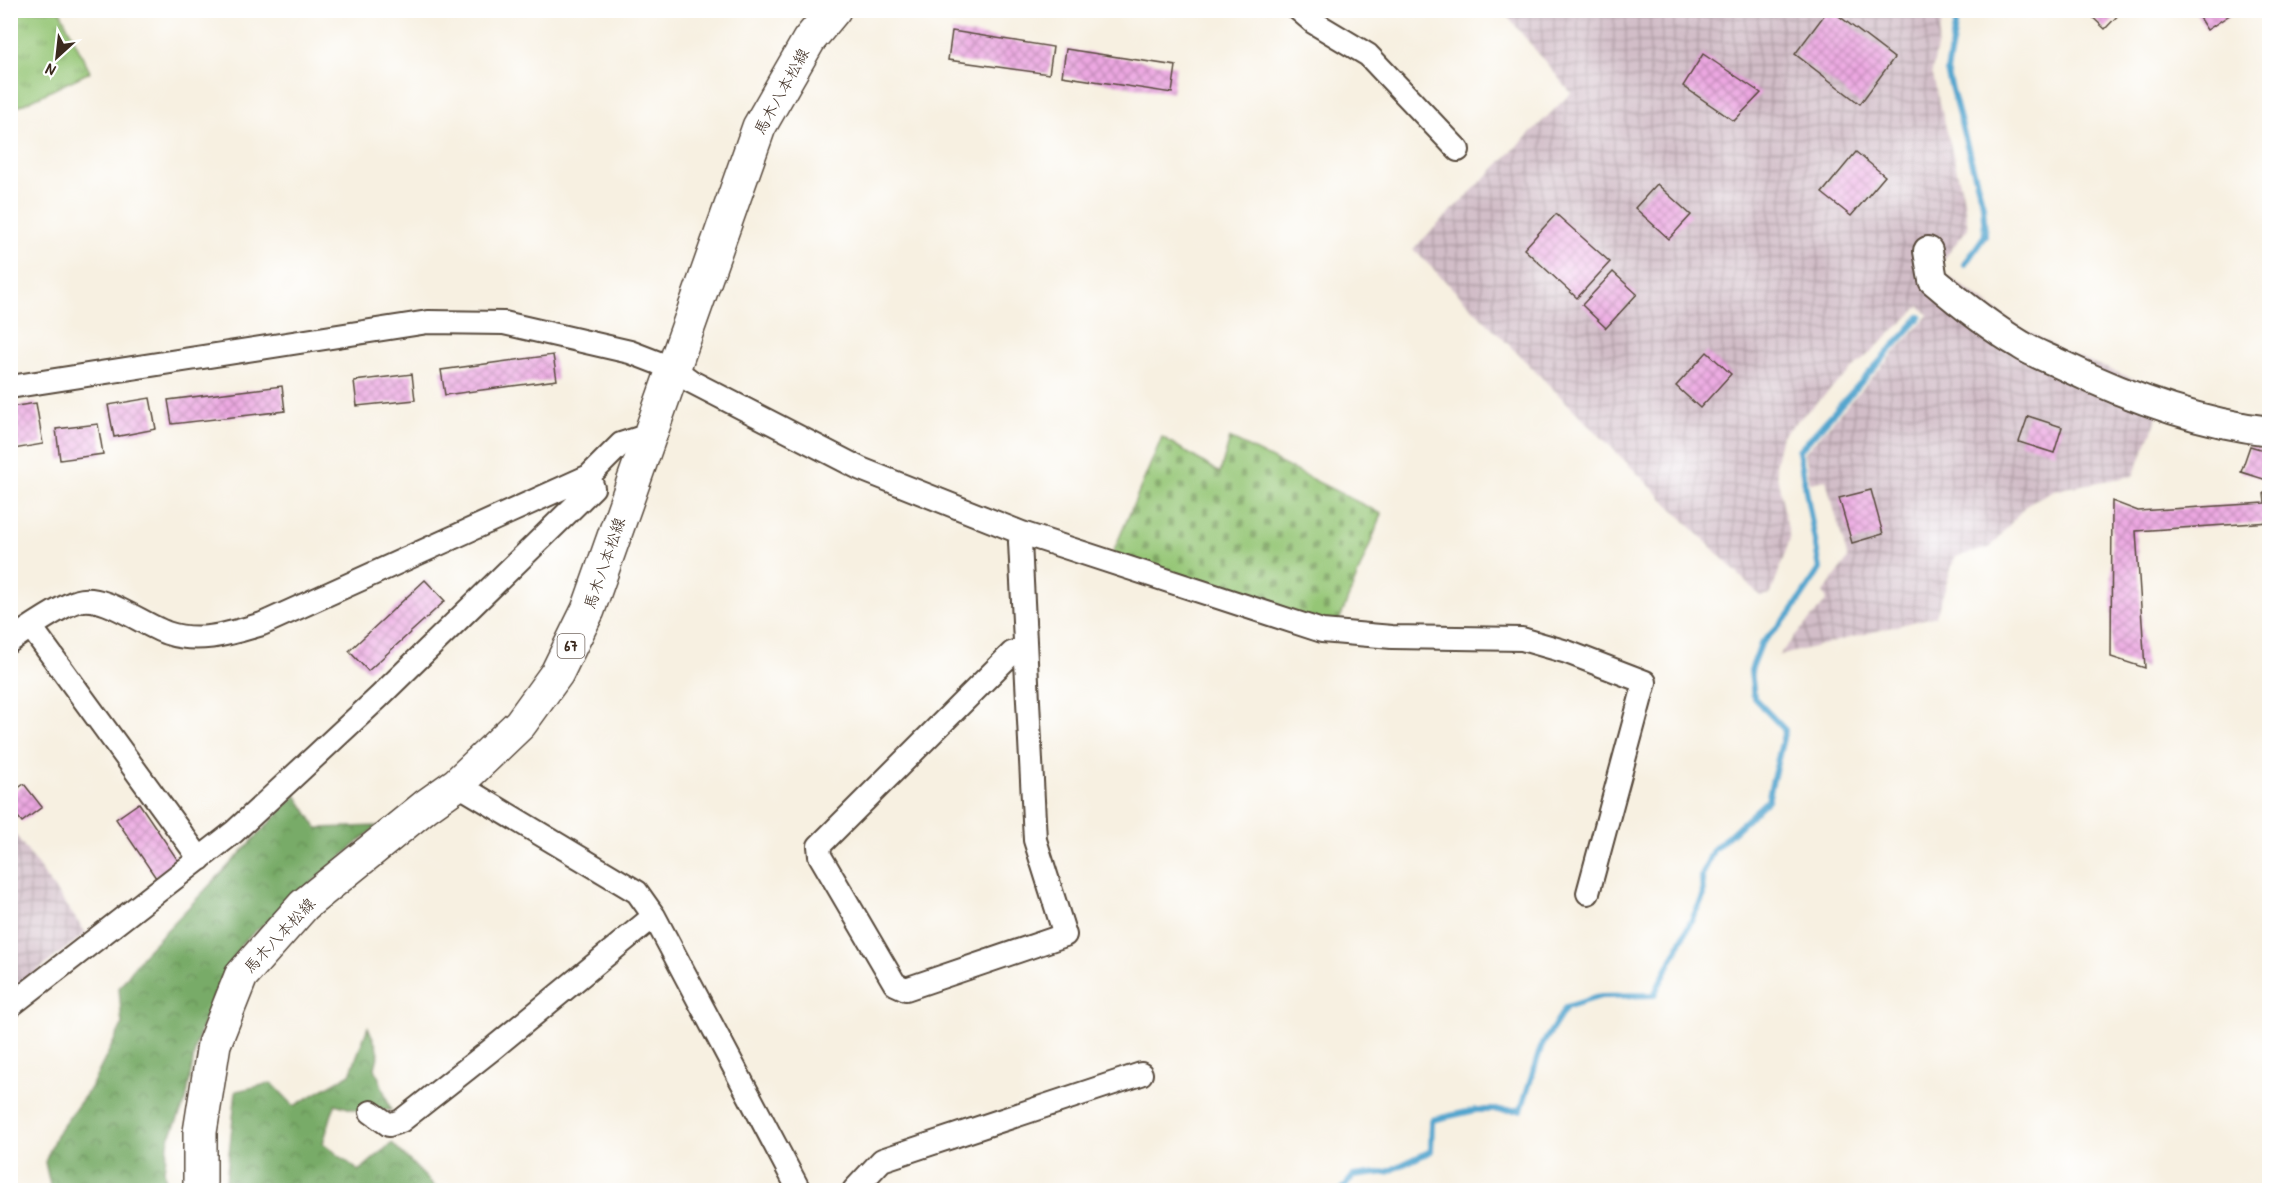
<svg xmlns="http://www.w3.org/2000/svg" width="2280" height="1201" viewBox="0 0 2280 1201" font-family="'Patrick Hand','Klee One',sans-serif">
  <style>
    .industrial { fill: url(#industrial-grid) }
    .grass { fill: url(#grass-tufts); stroke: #68784a; stroke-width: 1.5 }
    .forest { fill: url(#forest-crowns); stroke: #5a6a42; stroke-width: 1.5 }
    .cemetery { fill: url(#cemetery-stones); stroke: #68784a; stroke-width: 1.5 }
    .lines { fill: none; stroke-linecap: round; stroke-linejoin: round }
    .stream { stroke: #53a5ce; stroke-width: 6 }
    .building { fill: url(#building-cross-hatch) }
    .minor-casing { stroke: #57483b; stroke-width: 26 }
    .tertiary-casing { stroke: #57483b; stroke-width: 32 }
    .primary-casing { stroke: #57483b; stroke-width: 36 }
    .minor { stroke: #fff; stroke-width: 22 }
    .tertiary { stroke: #fff; stroke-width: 28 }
    .primary { stroke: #fff; stroke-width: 33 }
    .labels { text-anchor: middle; stroke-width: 6; stroke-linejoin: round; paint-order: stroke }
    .shield { fill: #fff; stroke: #766a62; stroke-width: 1.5 }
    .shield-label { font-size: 15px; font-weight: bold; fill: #3b2a1e }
    .street-label { font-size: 16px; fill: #3b2a1e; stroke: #fff }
  </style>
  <defs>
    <pattern id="industrial-grid" width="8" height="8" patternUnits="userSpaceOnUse" patternTransform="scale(1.5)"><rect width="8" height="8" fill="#d2bdc8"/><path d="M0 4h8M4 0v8" fill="none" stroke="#ac9aa2"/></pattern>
    <pattern id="grass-tufts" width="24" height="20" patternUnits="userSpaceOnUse" patternTransform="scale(1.5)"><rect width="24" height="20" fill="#95c676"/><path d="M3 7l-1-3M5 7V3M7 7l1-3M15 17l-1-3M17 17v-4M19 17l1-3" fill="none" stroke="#7ba160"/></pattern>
    <pattern id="forest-crowns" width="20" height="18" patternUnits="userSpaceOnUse" patternTransform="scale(1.5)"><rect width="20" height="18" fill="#78ab67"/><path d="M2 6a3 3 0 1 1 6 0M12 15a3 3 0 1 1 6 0" fill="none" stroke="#648b54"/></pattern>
    <pattern id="cemetery-stones" width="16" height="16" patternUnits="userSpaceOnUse" patternTransform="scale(1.5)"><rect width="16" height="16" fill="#95c676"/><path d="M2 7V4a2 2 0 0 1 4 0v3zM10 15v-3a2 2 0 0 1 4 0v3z" fill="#7ba160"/></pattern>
    <pattern id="building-cross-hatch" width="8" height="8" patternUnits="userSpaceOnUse" patternTransform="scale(1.5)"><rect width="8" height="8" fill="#eca7e1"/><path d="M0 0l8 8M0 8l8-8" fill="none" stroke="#c088b6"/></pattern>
  </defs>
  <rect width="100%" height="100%" fill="#fff"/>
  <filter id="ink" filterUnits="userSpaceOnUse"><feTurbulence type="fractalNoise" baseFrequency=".0167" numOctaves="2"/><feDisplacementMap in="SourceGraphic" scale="12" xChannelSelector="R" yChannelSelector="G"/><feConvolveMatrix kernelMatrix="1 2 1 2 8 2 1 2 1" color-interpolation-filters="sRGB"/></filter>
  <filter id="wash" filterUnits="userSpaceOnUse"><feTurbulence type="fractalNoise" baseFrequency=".008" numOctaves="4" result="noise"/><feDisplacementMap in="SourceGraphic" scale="24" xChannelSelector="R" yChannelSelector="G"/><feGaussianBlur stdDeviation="1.35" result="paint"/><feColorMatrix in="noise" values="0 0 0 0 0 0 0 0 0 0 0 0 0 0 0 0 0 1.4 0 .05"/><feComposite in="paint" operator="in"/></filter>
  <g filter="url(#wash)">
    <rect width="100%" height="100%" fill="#f7f0e1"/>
    <path class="industrial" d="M1503 11H1944L1932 72 1963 195 1968 228 1943 260 1942 272 2015 324 2063 351 2164 391 2155 424 2133 476 2054 490 2027 504 1990 548 1955 557 1936 616 1778 656 1827 600 1823 593 1848 559 1826 480 1810 483 1805 452 1928 315 1920 306 1782 435 1775 465 1790 539 1771 594 1760 596 1413 249 1571 93Z
      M10 827 86 933 10 992Z"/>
    <path class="grass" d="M11 10 60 11 90 72 11 110Z"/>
    <path class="forest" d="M296 795 317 828 377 826 242 943 215 992 196 1044 186 1101 169 1138 164 1169 167 1190H51L45 1162 56 1135 90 1089 122 1025 119 988 142 956Z
      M368 1027 379 1052 375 1068 391 1110 358 1111 335 1104 323 1143 359 1171 392 1143 438 1190H225L236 1091 272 1083 294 1106 350 1074Z"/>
    <path class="cemetery" d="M1162 437 1220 473 1230 438 1382 514 1337 626 1112 555Z"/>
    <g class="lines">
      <path class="stream" d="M1958 10 1947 71 1983 205 1985 235 1965 264
        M1342 1190 1353 1176 1387 1172 1431 1151 1432 1120 1476 1110H1521L1541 1047 1566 1007 1601 996 1654 995 1703 897 1702 876 1713 850 1768 800 1785 730 1754 698 1751 670 1761 644 1790 614 1820 569 1799 451 1920 317"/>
    </g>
    <g id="blocks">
      <path class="building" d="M1828 10H1831L1894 58 1860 104 1795 54Z
        M2085 10H2123L2105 29Z
        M2194 10H2237L2207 30Z
        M952 31 1053 47 1049 74 948 60Z
        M1066 49 1176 66 1172 93 1062 76Z
        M1703 54 1761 93 1734 121 1683 86Z
        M1856 152 1885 176 1851 216 1822 193Z
        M1657 184 1691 215 1669 239 1635 208Z
        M1556 214 1610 262 1577 298 1524 249Z
        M1613 272 1637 294 1606 328 1582 305Z
        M1707 352 1731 374 1700 408 1676 386Z
        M553 355 557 380 445 395 441 370Z
        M412 374 415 400 357 406 354 381Z
        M282 386 285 411 172 424 168 400Z
        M150 398 156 429 114 437 108 405Z
        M36 403 43 444 14 449 10 429V407Z
        M2028 416 2062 427 2054 453 2019 442Z
        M98 424 103 454 60 460 56 429Z
        M2250 446 2270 452V481L2241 472Z
        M1871 490 1883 534 1852 543 1839 498Z
        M2264 493H2270V522L2136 531 2145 668 2111 657 2112 501 2138 511 2265 503Z
        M425 580 445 601 368 671 349 651Z
        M24 784 42 807 22 822 10 807V794Z
        M139 803 179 862 156 878 116 819Z"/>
    </g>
  </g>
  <g filter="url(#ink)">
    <use href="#blocks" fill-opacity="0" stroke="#57483b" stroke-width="1.5"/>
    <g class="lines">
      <g class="minor-casing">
        <path id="minor" d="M1299 10 1313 22 1368 55 1458 150
          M10 387 428 322 504 323 630 352 674 369 692 382 861 469 1022 533 1322 631 1392 637 1522 639 1567 652 1645 682 1588 893
          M1022 533 1020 542 1035 840 1065 935 906 989 895 984 820 856 819 846 1012 653 1024 648
          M31 627 200 859
          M10 641C26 630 60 606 78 601 103 593 143 625 167 633 200 644 231 633 262 624L589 476 621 444 649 435
          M457 784 637 892 654 916 799 1190
          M10 1006 234 832 379 697 593 488 589 476
          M371 1112 389 1125 401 1121 491 1050 654 916
          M854 1190 882 1160 1141 1074"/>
      </g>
      <g class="tertiary-casing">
        <path id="tertiary" d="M1928 251 1933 280C1960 303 1990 327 2021 345 2033 353 2048 358 2062 365 2126 396 2198 423 2270 431"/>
      </g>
      <g class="primary-casing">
        <path id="primary" d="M200 1190V1132L214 1044 241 976 304 905 426 806 457 784 520 724 557 673 588 610 759 127 809 40 834 10"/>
      </g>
      <use href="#minor" class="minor"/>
      <use href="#tertiary" class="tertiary"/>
      <use href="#primary" class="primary"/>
    </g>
  </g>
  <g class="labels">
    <rect class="shield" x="557.5" y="634" width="27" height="24" rx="4.5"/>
    <g class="shield-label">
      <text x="571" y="651">67</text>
    </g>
    <g class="street-label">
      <text transform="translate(781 91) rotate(-61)" y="6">馬木八本松線</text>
      <text transform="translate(604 563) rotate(-71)" y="6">馬木八本松線</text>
      <text transform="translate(279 935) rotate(-47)" y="6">馬木八本松線</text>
    </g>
  </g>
  <rect width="2280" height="1201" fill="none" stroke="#fff" stroke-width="36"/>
  <g transform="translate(57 57) rotate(207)" stroke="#ffffff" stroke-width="4.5" paint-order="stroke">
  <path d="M0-4.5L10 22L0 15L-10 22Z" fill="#3b2a1e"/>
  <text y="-9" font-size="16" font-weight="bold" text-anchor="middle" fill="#3b2a1e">N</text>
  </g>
</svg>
